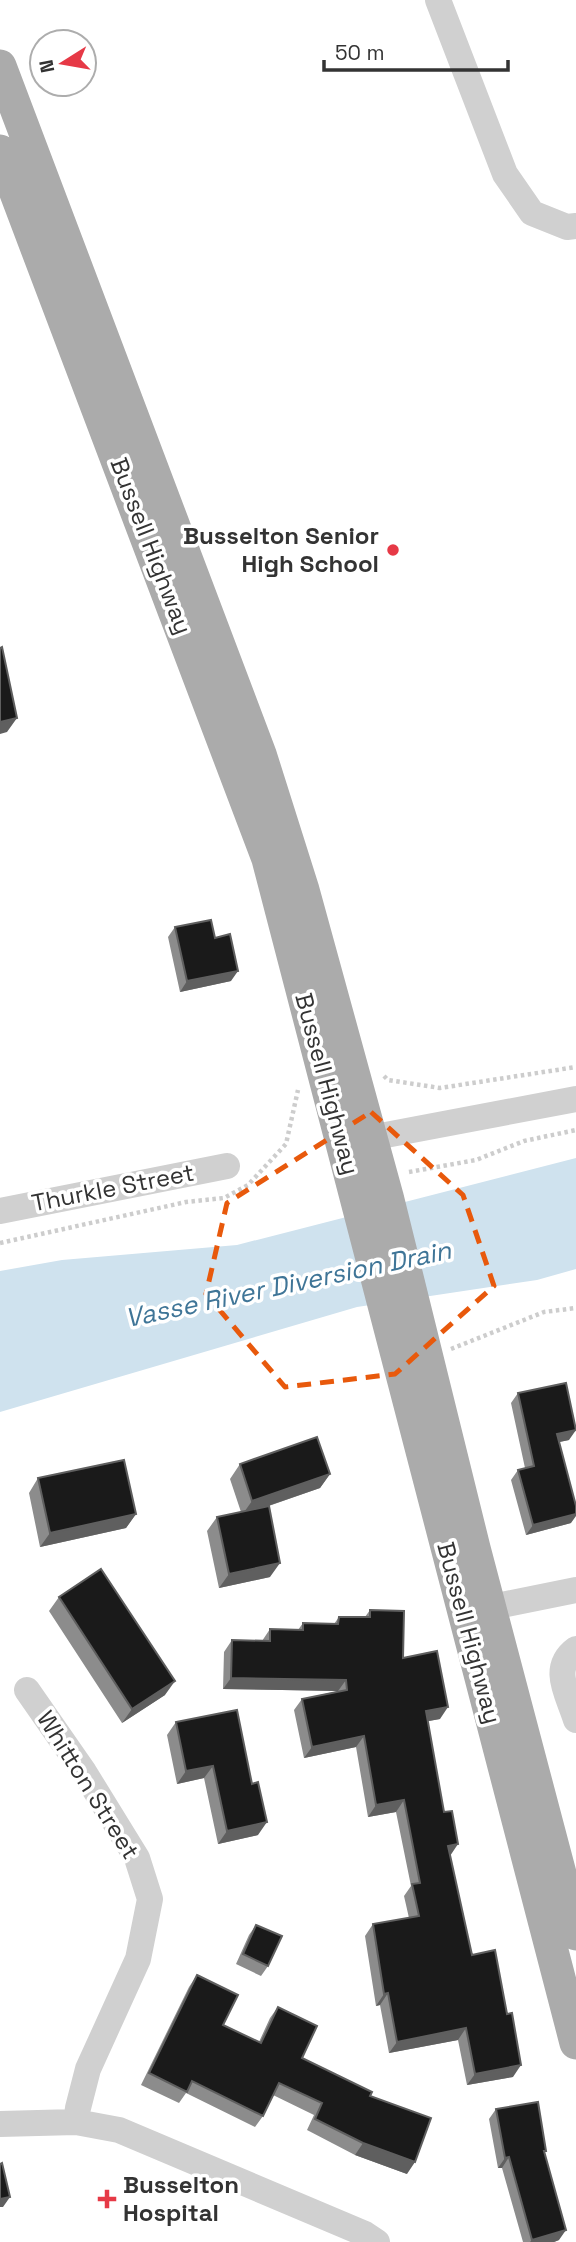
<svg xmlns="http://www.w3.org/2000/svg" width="576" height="2242" viewBox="0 0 576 2242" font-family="'Space Grotesk',sans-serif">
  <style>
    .water { fill: #cfe2ee }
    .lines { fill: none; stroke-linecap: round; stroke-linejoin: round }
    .path { stroke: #cdcdcd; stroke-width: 4.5; stroke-dasharray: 3.5 3.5; stroke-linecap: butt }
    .minor { stroke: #d0d0d0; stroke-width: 26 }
    .major { stroke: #ababab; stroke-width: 33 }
    .wall { fill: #8c8c8c }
    .shaded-wall { fill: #5f5f5f }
    .building { fill: #1a1a1a; stroke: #5f5f5f; stroke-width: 2 }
    .marked { fill: none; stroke: #e8590c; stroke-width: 5; stroke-dasharray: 14 9; stroke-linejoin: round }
    .poi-dot { fill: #e63946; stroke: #fff; stroke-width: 2.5 }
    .labels { text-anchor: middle; stroke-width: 7; stroke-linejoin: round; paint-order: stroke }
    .poi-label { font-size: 24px; font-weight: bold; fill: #333; stroke: #fff; text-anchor: end }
    .street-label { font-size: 24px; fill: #333; stroke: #fff }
    .water-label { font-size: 26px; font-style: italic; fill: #3f7597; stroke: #fff }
  </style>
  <rect width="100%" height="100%" fill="#fff"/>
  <path class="water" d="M576 1158V1269L537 1280 357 1307 0 1412V1271L62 1260 237 1245Z"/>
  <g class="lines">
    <path class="path" d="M384 1076 388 1080 440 1088 576 1067
      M409 1172 476 1160 524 1141 576 1130
      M0 1243 186 1202 224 1198 248 1185 286 1144 298 1090
      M451 1349 544 1312 576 1308"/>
    <path class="minor" d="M438 0 505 174 532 213 567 227 576 226
      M354 1141 576 1099
      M0 1211 227 1166
      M472 1611 576 1590
      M576 1649C550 1668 568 1694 576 1720
      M27 1690 84 1772 137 1858 150 1899 138 1959 88 2069 78 2108 76 2122
      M0 2124 76 2122 119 2130 365 2234 377 2242"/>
    <path class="major" d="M0 66 260 754 303 890 387 1196 474 1548 576 1934
      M0 151 268 859 576 2043"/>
  </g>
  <path class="wall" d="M175 927 215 938 231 981 180 992 168 937Z
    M518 1393 569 1440 559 1442 571 1523 526 1535 511 1480 518 1470 525 1468 511 1403Z
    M240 1464 330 1474 320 1488 263 1508 270 1577 219 1588 207 1531 217 1517 241 1512 230 1479Z
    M38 1478 136 1514 126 1528 40 1547 29 1493Z
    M59 1597 165 1695 122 1723 49 1611Z
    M370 1610 403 1658 440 1719 428 1721 450 1856 472 1955 513 2077 467 2085 458 2040 389 2053 380 2005 376 2006 365 1936 373 1924 409 1918 404 1896 411 1886 396 1812 368 1817 356 1747 304 1758 294 1710 302 1699 338 1691 223 1689 224 1652 232 1640 262 1641 270 1629 298 1630 303 1623 334 1624 339 1617H365Z
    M176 1722 252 1784 258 1835 218 1844 204 1778 177 1784 167 1735Z
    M256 1925 268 1966 261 1976 236 1964 249 1935Z
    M197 1975 223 2025 259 2042 270 2018 278 2007 302 2058 370 2096 407 2174 355 2155 307 2130 314 2115 273 2095 263 2116 255 2127 186 2093 179 2103 141 2085 189 1987Z
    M496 2109 544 2154 559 2240 554 2242H523L502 2168H498L489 2119Z"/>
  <path class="shaded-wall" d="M17 718 7 732 0 734V722Z
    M238 971 231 981 180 992 187 981Z
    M576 1430 569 1440 550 1444 557 1434Z
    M330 1474 320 1488 242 1515 252 1501Z
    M136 1514 126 1528 40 1547 50 1533Z
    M576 1514V1516L571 1523 526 1535 533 1525Z
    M280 1563 270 1577 219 1588 229 1574Z
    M231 1678 346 1680 338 1691 223 1689Z
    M175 1681 165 1695 122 1723 132 1709Z
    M448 1707 440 1719 418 1723 426 1711Z
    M364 1736 356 1747 304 1758 312 1747Z
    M213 1766 204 1778 177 1784 186 1771Z
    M404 1800 396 1812 368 1817 376 1805Z
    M267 1822 258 1835 218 1844 227 1831Z
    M458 1844 450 1856 448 1846Z
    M388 1993 380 2005 376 2006 384 1994Z
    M466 2028 458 2040 389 2053 397 2042Z
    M521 2065 513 2077 467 2085 475 2074Z
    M363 2143 415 2162 407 2174 355 2155Z
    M509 2157 502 2168H498L505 2158Z
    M10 2197 3 2207H0V2199Z
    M566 2230 559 2240 554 2242H530L532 2240Z"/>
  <path class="building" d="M2 647 17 718 0 722V648Z
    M211 920 215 938 230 934 238 971 187 981 175 927Z
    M566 1383 576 1430 557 1434 576 1506V1514L533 1525 518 1470 534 1466 518 1393Z
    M317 1437 330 1474 252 1501 240 1464Z
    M124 1460 136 1514 50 1533 38 1478Z
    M269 1506 280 1563 229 1574 217 1517Z
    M101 1569 175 1681 132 1709 59 1597Z
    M370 1610 404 1611 403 1658 437 1651 448 1707 426 1711 444 1812 452 1811 458 1844 448 1846 472 1955 495 1950 507 2014 512 2013 521 2065 475 2074 466 2028 397 2042 388 1993 384 1994 373 1924 419 1916 412 1884 420 1883 404 1800 376 1805 364 1736 312 1747 302 1699 347 1690 346 1680 231 1678 232 1640 270 1641V1629L303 1630V1623L338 1624 339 1617H370Z
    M237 1710 252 1784 258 1782 267 1822 227 1831 213 1766 186 1771 176 1722Z
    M256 1925 282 1936 268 1966 243 1954Z
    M197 1975 238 1995 223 2025 261 2043 278 2007 317 2026 302 2058 372 2092 370 2096 431 2118 415 2162 363 2143 315 2119 322 2103 279 2083 263 2116 192 2081 187 2092 149 2073Z
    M538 2102 546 2151H544L566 2230 532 2240 509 2157 505 2158 496 2109Z
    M2 2163 10 2197 0 2199V2164Z"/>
  <path class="marked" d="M371 1112 463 1195 494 1286 395 1374 285 1387 206 1294 227 1203Z"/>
  <g class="poi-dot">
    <circle cx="393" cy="550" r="7"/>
    <path d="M103.5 2188.5h7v7h7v7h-7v7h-7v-7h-7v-7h7z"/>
  </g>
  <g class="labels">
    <g class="poi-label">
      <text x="379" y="544">Busselton Senior<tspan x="379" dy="28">High School</tspan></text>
      <text x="123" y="2193" text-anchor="start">Busselton<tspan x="123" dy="28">Hospital</tspan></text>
    </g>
    <g class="street-label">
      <text transform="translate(151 546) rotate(69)" y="8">Bussell Highway</text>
      <text transform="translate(327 1084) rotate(75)" y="8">Bussell Highway</text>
      <text transform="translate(113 1188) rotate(-11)" y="8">Thurkle Street</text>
      <text transform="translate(469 1633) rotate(75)" y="8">Bussell Highway</text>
      <text transform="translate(88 1785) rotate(58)" y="8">Whitton Street</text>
    </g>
    <g class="water-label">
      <text transform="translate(288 1284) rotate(-12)" y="9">Vasse River Diversion Drain</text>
    </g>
  </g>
  <g transform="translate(63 63) rotate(259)"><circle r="33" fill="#ffffff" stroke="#adadad" stroke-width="2"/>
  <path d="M0-5L12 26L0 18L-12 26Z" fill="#e63946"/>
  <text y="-10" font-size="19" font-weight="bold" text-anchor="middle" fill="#333333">N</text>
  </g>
  <path d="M324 60v10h184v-10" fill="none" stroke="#333333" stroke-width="3.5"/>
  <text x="335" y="60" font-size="21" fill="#333333" stroke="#ffffff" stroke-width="5" paint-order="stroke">50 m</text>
</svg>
